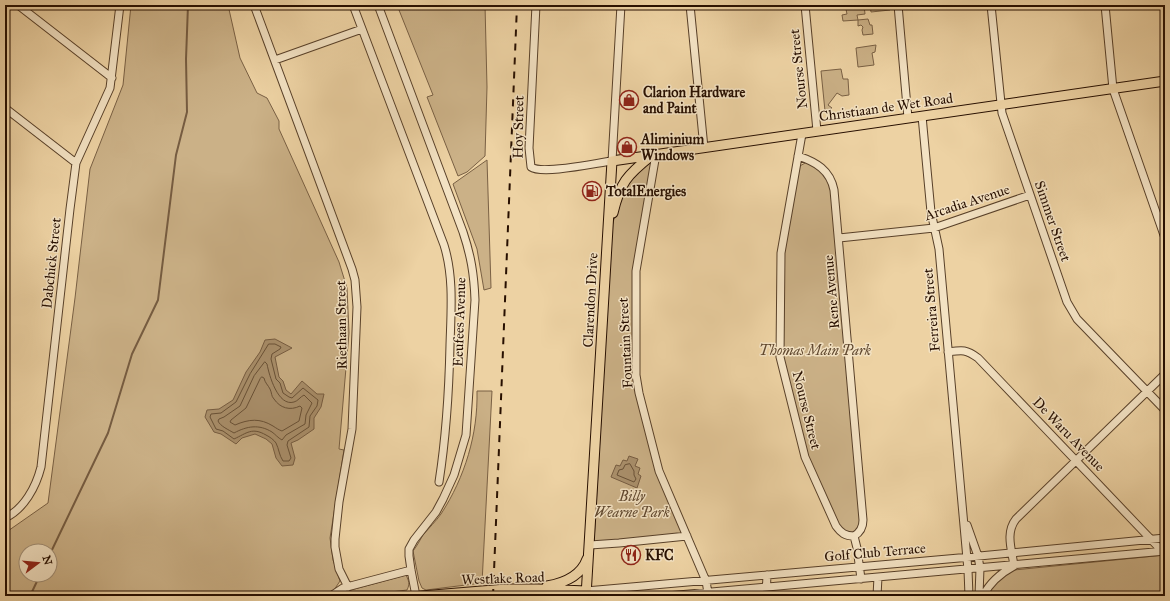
<svg xmlns="http://www.w3.org/2000/svg" width="1170" height="601" viewBox="0 0 1170 601" font-family="'IM FELL Great Primer',serif">
  <style>
    .green { fill: #cbb187; stroke: #796044; fill-rule: evenodd }
    .water { fill: #aa906c; stroke: #765c41 }
    .lines { fill: none; stroke-linecap: round; stroke-linejoin: round }
    .shore { stroke: #685036; stroke-width: 1 }
    .stream { stroke: #765c41; stroke-width: 2 }
    .minor-casing { stroke: #584029; stroke-width: 9 }
    .major-casing { stroke: #270f00; stroke-width: 11 }
    .minor { stroke: #f3e2c3; stroke-width: 7 }
    .major { stroke: #edd2a3; stroke-width: 9 }
    .rail { stroke: #270f00; stroke-width: 2; stroke-dasharray: 7 7; stroke-linecap: butt }
    .labels { text-anchor: middle; stroke-width: 3; stroke-linejoin: round; paint-order: stroke }
    .street-label { font-size: 14px; fill: #270f00; stroke: #f3e2c3 }
    .poi-label { font-size: 14px; font-weight: bold; fill: #270f00; stroke: #f3e2c3; text-anchor: start }
    .park-label { font-size: 14px; font-style: italic; fill: #60482f; stroke: #f3e2c3 }
  </style>
  <rect width="100%" height="100%" fill="#edd2a3"/>
  <filter id="stains"><feTurbulence type="fractalNoise" baseFrequency=".005" numOctaves="4"/><feColorMatrix values="0 0 0 0 .2 0 0 0 0 .09 0 0 0 0 .02 0 0 0 .5 -.17"/></filter>
  <radialGradient id="worn" r=".72"><stop offset=".6" stop-color="#630" stop-opacity="0"/><stop offset="1" stop-color="#630" stop-opacity=".3"/></radialGradient>
  <path class="green" d="M131 5H228L240 58 257 93 267 98 279 121V129L339 262 347 288 349 333 339 449 344 450 330 538 333 560 340 581 332 593 327 596H5V533L48 503 75 298 90 169 123 85ZM26 551H50V575H26Z
    M397 5H485L487 87 485 156 467 172 458 176 427 97 433 95Z
    M845 5H864L865 14 857 15 858 20 868 19 870 25H872L873 34 863 35 862 30 863 27 861 25 858 26V20L843 21 842 15 847 14Z
    M870 5H890V10L871 12Z
    M876 45 875 52 872 53 874 65 858 67 856 48Z
    M841 69 843 79H848L849 95 842 96 837 93 828 105 832 108 825 111 821 71Z
    M653 158 633 272 634 365 650 446 683 534 594 542 612 226 624 185Z
    M487 160 491 288 484 290 477 249 453 184Z
    M807 162 817 167 830 183 861 523 855 533 841 531 812 471 783 358V256L798 167Z
    M477 391H492L482 583 426 590 422 588 419 581 413 551C417 546 420 540 423 535 429 528 436 521 441 514 465 477 478 434 477 391Z
    M1165 555V596H986L999 578 1014 570Z
    M406 575C409 581 410 584 407 590L359 596H337L340 593Z"/>
  <path class="water" d="M275 339 292 348 275 357 279 377 283 381 286 390 291 394 302 381 317 394H324L321 407 314 418V429L298 440 291 443 295 458 293 465 282 466 276 458 272 444 266 439 255 434 242 438 236 444 221 434 214 432 205 417 207 410 219 409 233 400 246 372 260 352 265 340Z
    M629 456 638 459 635 466 640 468 638 474 641 476 637 488 611 477 616 465 620 466 623 460 627 461Z"/>
  <g class="lines">
    <path class="shore" d="M269 344H275L281 347 280 349 272 354 271 359 276 379 280 383 283 393 289 397 292 398 303 388 318 400 317 406 310 416 309 427 288 441 287 445 291 458 289 461H283C279 455 279 449 276 443 274 440 270 437 266 435 252 427 247 433 234 439L223 431 216 429 210 417 211 414 221 413 236 402 250 374Z
      M265 362 267 364C269 375 278 407 294 402 298 401 300 397 304 395L312 403 306 415 305 424 286 435 282 440C278 438 275 434 272 432 259 424 247 426 234 433 229 430 220 426 218 421L219 419 224 417 240 406 254 376Z
      M262 377 264 378C265 383 268 385 270 389 272 393 271 396 274 399 280 408 290 411 300 406L302 408 299 421 282 431C279 430 276 428 273 426 260 418 249 419 235 425L230 422 231 420 246 408 260 379Z
      M630 464 634 471V475L636 479 634 482 617 475 619 470 623 469 625 465Z"/>
    <path class="stream" d="M50 554 108 433 132 354 158 300 176 155 187 112 186 59 188 5
      M30 596 40 575"/>
    <g class="minor-casing">
      <path id="minor" d="M18 5 112 78
        M254 5 352 269 355 280 357 307 352 429 339 502 335 539V547L339 569 348 587
        M353 5 444 245C454 277 451 311 450 345 449 391 446 437 439 482
        M378 5 463 232C471 256 474 274 475 300L466 435 454 475 443 499 436 512 414 540 409 549V556L411 570 416 596
        M536 5 529 148 531 167C542 175 596 163 612 161L621 5
        M690 5 704 148
        M805 5 817 131
        M898 5 908 118
        M991 5 1002 113 1067 302 1077 319 1165 410
        M1105 5 1113 89 1165 238
        M275 60 362 29
        M5 108 76 163
        M922 116 931 212 939 249 968 570 969 596
        M802 134 781 253 780 357 805 457 836 526C841 533 845 536 854 536L857 548 861 579
        M656 154 636 271V375L639 393 659 471 706 581 708 593
        M798 156C816 162 830 170 834 190L863 520C863 527 861 532 854 536
        M839 238 934 228 1030 195
        M948 352C962 350 966 349 978 358L1163 552
        M5 518C24 509 36 487 41 467L70 209 76 163 110 88 120 5
        M967 525 978 556 980 568 979 596
        M590 545 619 543 687 536
        M586 591 959 558 1165 538
        M331 596 343 588 411 570
        M667 596 1165 551
        M766 596 767 575
        M877 596 878 577
        M983 596C990 582 1001 573 1014 566 1012 550 1005 533 1016 519L1165 374"/>
    </g>
    <g class="major-casing">
      <path id="major" d="M613 213C620 183 627 175 651 156
        M547 586C564 583 581 576 587 559
        M421 596 506 589H538L586 591
        M586 596 612 161 1165 81"/>
    </g>
    <use href="#minor" class="minor"/>
    <use href="#major" class="major"/>
    <path class="rail" d="M493 596 517 5"/>
  </g>
  <defs>
    <g id="shop-ring" transform="scale(1)"><circle r="9.5" fill="#f3e2c3" stroke="#8f2418" stroke-width="1.5"/><path d="M-5-2.5h2.3a2.7 3.5 0 0 1 5.4 0H5L5.5 6h-11ZM-1.5-2.5h3a1.5 2.3 0 0 0-3 0Z" fill="#8f2418"/></g>
    <g id="fuel-ring" transform="scale(1)"><circle r="9.5" fill="#f3e2c3" stroke="#8f2418" stroke-width="1.5"/><path d="M-5.5-6h7V0h2V4h1.3V-2.5L3-4.5l.8-.8L6-3V5H2.5V1h-1V6h-7ZM-4.2-4.7v3.2H.2V-4.7Z" fill="#8f2418"/></g>
    <g id="restaurant-ring" transform="scale(1)"><circle r="9.5" fill="#f3e2c3" stroke="#8f2418" stroke-width="1.5"/><path d="M-5-6h1v4h1v-4h1v4h1v-4h1v5L-1.5 .5V6h-2V.5L-5-1ZM5-6V6H3V1.5H1.5Q1.5-4 5-6Z" fill="#8f2418"/></g>
  </defs>
  <g fill-rule="evenodd">
    <use href="#shop-ring" x="629" y="100"/>
    <use href="#shop-ring" x="627" y="147"/>
    <use href="#fuel-ring" x="592" y="191"/>
    <use href="#restaurant-ring" x="631" y="555"/>
  </g>
  <g class="labels">
    <g class="street-label">
      <text transform="translate(798 69) rotate(-96)" y="5">Nourse Street</text>
      <text transform="translate(886 107) rotate(-8)" y="5">Christiaan de Wet Road</text>
      <text transform="translate(518 127) rotate(-89)" y="5">Hoy Street</text>
      <text transform="translate(967 202) rotate(-18)" y="5">Arcadia Avenue</text>
      <text transform="translate(1053 221) rotate(71)" y="5">Simmer Street</text>
      <text transform="translate(51 263) rotate(-84)" y="5">Dabchick Street</text>
      <text transform="translate(831 292) rotate(-95)" y="5">Rene Avenue</text>
      <text transform="translate(590 300) rotate(-87)" y="5">Clarendon Drive</text>
      <text transform="translate(931 310) rotate(-95)" y="5">Ferreira Street</text>
      <text transform="translate(459 322) rotate(-88)" y="5">Eeufees Avenue</text>
      <text transform="translate(341 325) rotate(-91)" y="5">Riethaan Street</text>
      <text transform="translate(625 343) rotate(-93)" y="5">Fountain Street</text>
      <text transform="translate(807 410) rotate(76)" y="5">Nourse Street</text>
      <text transform="translate(1069 434) rotate(46)" y="5">De Waru Avenue</text>
      <text transform="translate(875 552) rotate(-5)" y="5">Golf Club Terrace</text>
      <text transform="translate(503 578) rotate(-2)" y="5">Westlake Road</text>
    </g>
    <g class="poi-label">
      <text x="643" y="97">Clarion Hardware<tspan x="643" dy="16">and Paint</tspan></text>
      <text x="641" y="144">Aliminium<tspan x="641" dy="16">Windows</tspan></text>
      <text x="606" y="196">TotalEnergies</text>
      <text x="645" y="560">KFC</text>
    </g>
    <g class="park-label">
      <text x="815" y="355">Thomas Main Park</text>
      <text x="632" y="501">Billy<tspan x="632" dy="16">Wearne Park</tspan></text>
    </g>
  </g>
  <rect width="1170" height="601" fill="none" stroke="#edd2a3" stroke-width="20"/>
  <rect x="6" y="6" width="1158" height="589" fill="none" stroke="#270f00" stroke-width="2"/>
  <rect x="10" y="10" width="1150" height="581" fill="none" stroke="#270f00"/>
  <g transform="translate(38 563) rotate(74)"><circle r="19" fill="#f3e2c3" stroke="#a18e75"/>
  <path d="M0-3L7 15L0 10L-7 15Z" fill="#8f2418"/>
  <text y="-6" font-size="11" font-weight="bold" text-anchor="middle" fill="#270f00">N</text>
  </g>
  <rect width="100%" height="100%" filter="url(#stains)"/>
  <rect width="100%" height="100%" fill="url(#worn)"/>
</svg>
